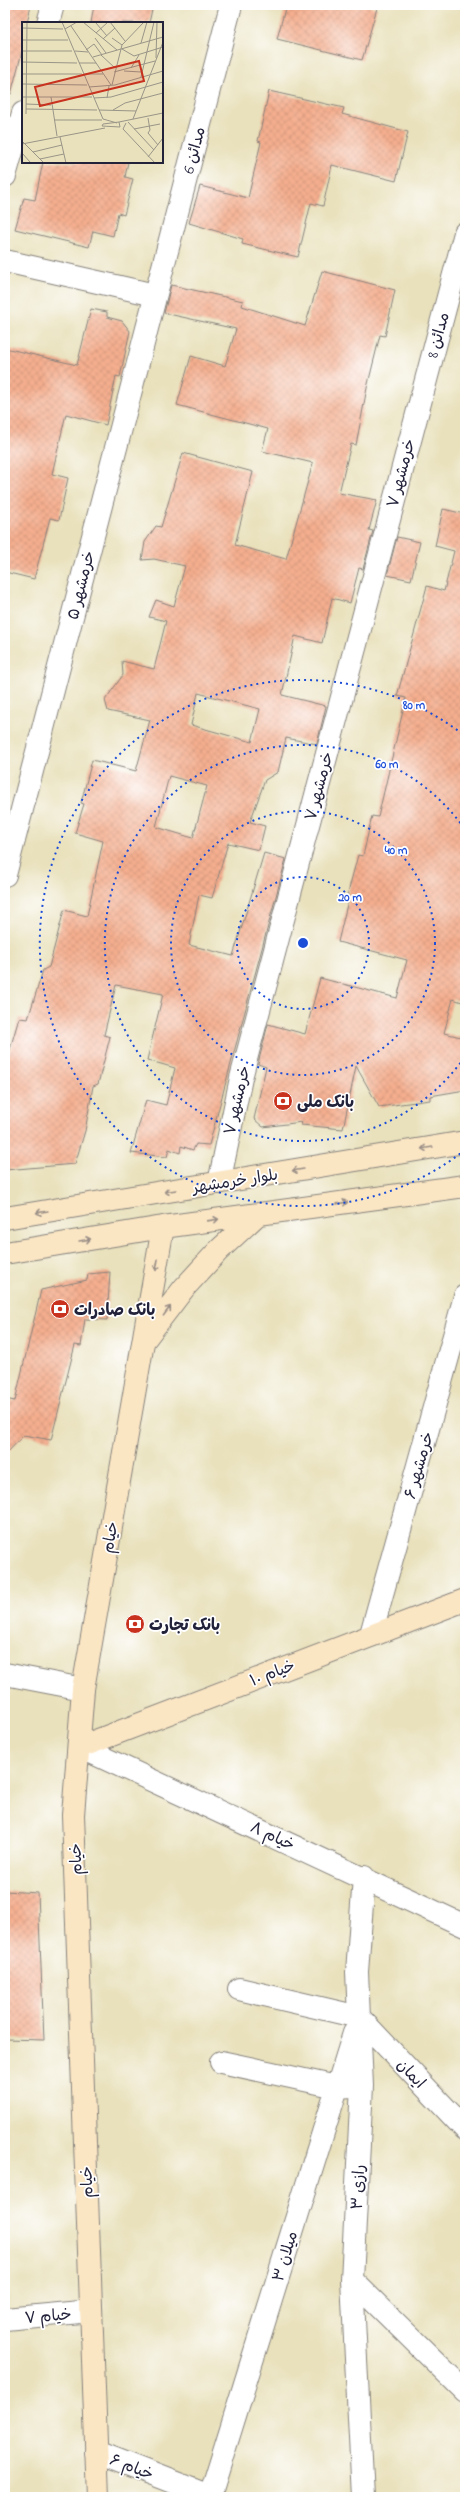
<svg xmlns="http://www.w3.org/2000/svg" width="470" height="2502" viewBox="0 0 470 2502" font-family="'Indie Flower','Playpen Sans Arabic',sans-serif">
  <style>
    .building { fill: url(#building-cross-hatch); fill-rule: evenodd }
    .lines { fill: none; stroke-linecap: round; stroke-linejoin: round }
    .street-casing { stroke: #86827c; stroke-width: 24 }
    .secondary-casing { stroke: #86827c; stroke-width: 24 }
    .street { stroke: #fff; stroke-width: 22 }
    .secondary { stroke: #fbe6c4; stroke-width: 22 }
    .oneway { stroke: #998e86 }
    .ring { fill: none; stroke: #1d4ed8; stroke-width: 2; stroke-dasharray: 2 4 }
    .labels { text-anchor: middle; stroke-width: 3.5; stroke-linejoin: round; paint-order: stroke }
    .street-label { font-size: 16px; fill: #22223b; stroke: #fff }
    .poi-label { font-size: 16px; font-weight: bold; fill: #22223b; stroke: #fff; text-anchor: start }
    .inset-road { fill: none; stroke: #999588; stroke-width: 1 }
    .view { fill: #c8321e; fill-opacity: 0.15; stroke: #c8321e; stroke-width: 2 }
    .inset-edge { fill: none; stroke: #22223b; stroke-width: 2 }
    .centre { fill: #1d4ed8; stroke: #fff; stroke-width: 2 }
    .ring-label { font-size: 12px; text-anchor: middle; font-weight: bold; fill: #1d4ed8; stroke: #fff; stroke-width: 3.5; stroke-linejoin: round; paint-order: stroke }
  </style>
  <defs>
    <pattern id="building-cross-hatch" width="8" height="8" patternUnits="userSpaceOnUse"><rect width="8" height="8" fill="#f5af8f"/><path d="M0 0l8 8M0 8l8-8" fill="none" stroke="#d2967c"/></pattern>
  </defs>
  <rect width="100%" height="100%" fill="#fff"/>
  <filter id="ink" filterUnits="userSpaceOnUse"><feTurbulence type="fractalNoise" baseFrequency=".025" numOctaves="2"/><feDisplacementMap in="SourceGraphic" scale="8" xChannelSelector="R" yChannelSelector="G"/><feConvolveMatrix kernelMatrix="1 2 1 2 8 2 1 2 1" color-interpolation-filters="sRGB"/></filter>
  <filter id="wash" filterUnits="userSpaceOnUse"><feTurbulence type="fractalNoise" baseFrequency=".012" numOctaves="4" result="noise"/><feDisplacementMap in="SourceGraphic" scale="16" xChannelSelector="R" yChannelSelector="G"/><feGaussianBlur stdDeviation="0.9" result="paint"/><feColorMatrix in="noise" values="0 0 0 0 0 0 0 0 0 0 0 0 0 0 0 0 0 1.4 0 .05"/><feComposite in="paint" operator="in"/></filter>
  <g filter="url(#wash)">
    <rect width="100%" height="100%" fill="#e9e1bc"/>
    <g id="blocks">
      <path class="building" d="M5 5H31L27 23H23V48L11 94 5 93Z
        M94 5H153L149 23H91Z
        M286 5H365L377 8 362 60 277 39Z
        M269 91 344 108 342 114 408 132 396 181 332 165 323 206 311 203 298 257 242 244 243 239 189 223 200 186 248 198 261 142 258 141Z
        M43 162H128L125 177 133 179 124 215 118 213 113 236 93 231 89 247 15 229 24 198 35 200Z
        M322 271 395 290 385 336 380 335 367 388 356 445 351 444 339 493 377 500 369 530 373 531 363 569 359 568 350 603 332 598 322 643 295 636 282 695 326 706 317 744 286 738 278 772 265 780 250 822 265 826 259 850 228 843 212 898 199 895 189 945 233 956 264 853 286 859 209 1145 196 1144 193 1150 181 1146 180 1153 169 1149 167 1157 131 1153 146 1100 166 1105 175 1068 147 1060 163 994 116 985 104 1035 110 1037 98 1084 93 1086 85 1131 75 1164 5 1170V1084L8 1068 5 1066 19 1018 28 1019 43 970 49 967 64 910 87 916 103 841 75 833 84 804 81 803 92 760 136 771 150 720 108 711 105 700 123 675 122 661 154 669 166 621 149 617 156 600 174 606 185 566 154 559 142 560 145 542 156 526 161 527 183 453 253 472 235 545 286 559 313 463 262 451 268 429 177 405 191 356 225 366 236 329 164 313 171 285 243 301 242 306 305 326ZM198 693 260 709 252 742 191 725ZM169 776 207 786 193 838 156 827Z
        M91 309 107 312V317L122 321 130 331 120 377 116 376 106 425 66 414 52 474 68 478 59 520 50 518 34 579 5 572V348L77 365Z
        M443 509 465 514V1003L453 999 444 1033 465 1038V1090L430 1096V1100L379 1107 356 1066 343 1129 301 1125 302 1122 263 1127 254 1119 266 1067 258 1064 268 1024 305 1034 320 978 397 998 407 960 338 942 349 896H347L358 855 363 856 372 816 378 817 406 698 397 696 427 586 444 591 454 551 435 546Z
        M397 537 420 542 411 580 387 575Z
        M110 1272 107 1320 85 1319 81 1346 75 1345 51 1440 24 1435 5 1455V1399L15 1401 41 1290 87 1280 88 1274Z
        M5 1891 38 1893 44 2040 5 2039Z"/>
    </g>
  </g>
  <g filter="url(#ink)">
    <use href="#blocks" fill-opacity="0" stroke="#86827c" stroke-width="1"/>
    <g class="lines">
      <g class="street-casing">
        <path id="street" d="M48 23 53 5
          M5 176 23 113
          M5 261 155 295
          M5 875 231 5
          M219 1183 241 1078 465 233
          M371 1634 465 1296
          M5 1674 83 1689
          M80 1747 465 1926
          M239 1989 359 2017
          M359 2017 465 2129
          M221 2062 337 2087 352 2086
          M352 2280 465 2391
          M5 2319 91 2311
          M96 2452 212 2497
          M210 2496 354 2033
          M363 2497 352 2280 362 2086 357 1972 364 1877"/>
      </g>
      <g class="secondary-casing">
        <path id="secondary" d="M5 1218 465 1142
          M5 1253 163 1227 465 1186
          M145 1339 184 1288 218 1251 258 1214
          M80 1747 465 1600
          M98 2497 73 1815 83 1689 163 1227"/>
      </g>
      <use href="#street" class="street"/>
      <use href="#secondary" class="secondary"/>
    </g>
    <defs><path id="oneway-shaft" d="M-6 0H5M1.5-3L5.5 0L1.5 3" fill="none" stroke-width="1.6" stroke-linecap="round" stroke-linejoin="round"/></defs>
    <g class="oneway">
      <use href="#oneway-shaft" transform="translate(427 1148) rotate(171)"/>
      <use href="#oneway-shaft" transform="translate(298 1170) rotate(171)"/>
      <use href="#oneway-shaft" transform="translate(170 1191) rotate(171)"/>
      <use href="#oneway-shaft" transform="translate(342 1203) rotate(-8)"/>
      <use href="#oneway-shaft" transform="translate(42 1212) rotate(171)"/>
      <use href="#oneway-shaft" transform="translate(213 1220) rotate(-8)"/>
      <use href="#oneway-shaft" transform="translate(85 1240) rotate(-10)"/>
      <use href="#oneway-shaft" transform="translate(157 1265) rotate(100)"/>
      <use href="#oneway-shaft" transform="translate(167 1311) rotate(-53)"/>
    </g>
  </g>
  <g class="ring">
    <circle cx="303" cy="943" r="66"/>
    <circle cx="303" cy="943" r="132"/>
    <path d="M464 1058A198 198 0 1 1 464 828"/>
    <path d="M465 1150A263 263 0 1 1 465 736"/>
  </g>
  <defs>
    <g id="bank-disc" transform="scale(1)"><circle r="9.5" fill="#c8321e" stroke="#fff"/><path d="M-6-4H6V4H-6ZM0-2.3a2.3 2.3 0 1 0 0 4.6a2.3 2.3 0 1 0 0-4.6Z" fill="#fff"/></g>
  </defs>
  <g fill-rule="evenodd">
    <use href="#bank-disc" x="283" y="1101"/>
    <use href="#bank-disc" x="60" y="1309"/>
    <use href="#bank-disc" x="135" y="1624"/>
  </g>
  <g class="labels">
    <g class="street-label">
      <text transform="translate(193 150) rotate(-75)" y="6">مدائن 6</text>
      <text transform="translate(437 335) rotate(-75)" y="6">مدائن 8</text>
      <text transform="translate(400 473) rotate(-75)" y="6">خرمشهر ۷</text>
      <text transform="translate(80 585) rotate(-76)" y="6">خرمشهر ۵</text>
      <text transform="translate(318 786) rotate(-75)" y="6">خرمشهر ۷</text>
      <text transform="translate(236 1100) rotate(-77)" y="6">خرمشهر ۷</text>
      <text transform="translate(235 1180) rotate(-9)" y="6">بلوار خرمشهر</text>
      <text transform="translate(418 1465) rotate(-74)" y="6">خرمشهر ۶</text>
      <text transform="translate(109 1537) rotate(-80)" y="6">خیام</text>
      <text transform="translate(272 1672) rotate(-21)" y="6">خیام ۱۰</text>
      <text transform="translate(273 1835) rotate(25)" y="6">خیام ۸</text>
      <text transform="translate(75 1859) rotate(-92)" y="6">خیام</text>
      <text transform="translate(412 2073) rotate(47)" y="6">ایمان</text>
      <text transform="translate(86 2182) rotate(-92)" y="6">خیام</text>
      <text transform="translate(357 2187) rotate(-87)" y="6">رازی ۳</text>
      <text transform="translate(284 2256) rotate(-73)" y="6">میلان ۳</text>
      <text transform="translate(48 2315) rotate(-5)" y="6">خیام ۷</text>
      <text transform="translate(132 2466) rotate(21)" y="6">خیام ۶</text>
    </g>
    <g class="poi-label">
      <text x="297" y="1107">بانک ملی</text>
      <text x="74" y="1315">بانک صادرات</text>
      <text x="149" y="1630">بانک تجارت</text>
    </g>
  </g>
  <g transform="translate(22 22)">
    <rect width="141" height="141" fill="#e9e1bc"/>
    <path class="inset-road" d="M40 0 81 97 95 101M61 0 95 28M88 0 103 19M74 1 85 14M49 4 89 63M0 6 41 7M43 7 55 0M74 11 86 0M73 16 84 31M90 16 100 23M81 17 93 6M0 18H46M119 21 125 0M100 27 112 34 141 25M64 28 72 22 80 33M0 29H50M53 29 66 30M79 33 93 46M71 35 141 15M134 36 135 0M0 40 55 41M57 41H74M109 46 117 33M102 49 119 50M92 50 133 39M0 52H60M62 52H81M119 55 132 0M0 62 65 63M90 63 100 23 122 0M67 65 93 63 141 49M0 75H70M29 75 35 114M72 76 89 75 141 60M85 76 87 64M4 82 29 83M4 87 75 88M77 88 114 89M91 88 103 81 141 71M4 92 5 0M126 96 128 108 126 111 136 123M111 97 141 20M32 98H80M97 100 141 91M97 100 98 105 80 104 81 102ZM106 100 132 128M104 101 101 107 133 141M112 107 138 102M38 115 44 141M0 119 22 141M0 122 83 106M11 130 40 123M0 131 8 140M126 135 141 116M18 137 42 132"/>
    <path class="view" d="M117 39 122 59 18 84 13 65Z"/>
    <rect width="141" height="141" class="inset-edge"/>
  </g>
  <circle cx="303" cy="943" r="6" class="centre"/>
  <g class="ring-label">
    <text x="414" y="709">80 m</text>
    <text x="387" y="768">60 m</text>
    <text x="396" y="854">40 m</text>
    <text x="350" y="901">20 m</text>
  </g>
  <rect width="470" height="2502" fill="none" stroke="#fff" stroke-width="20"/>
</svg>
